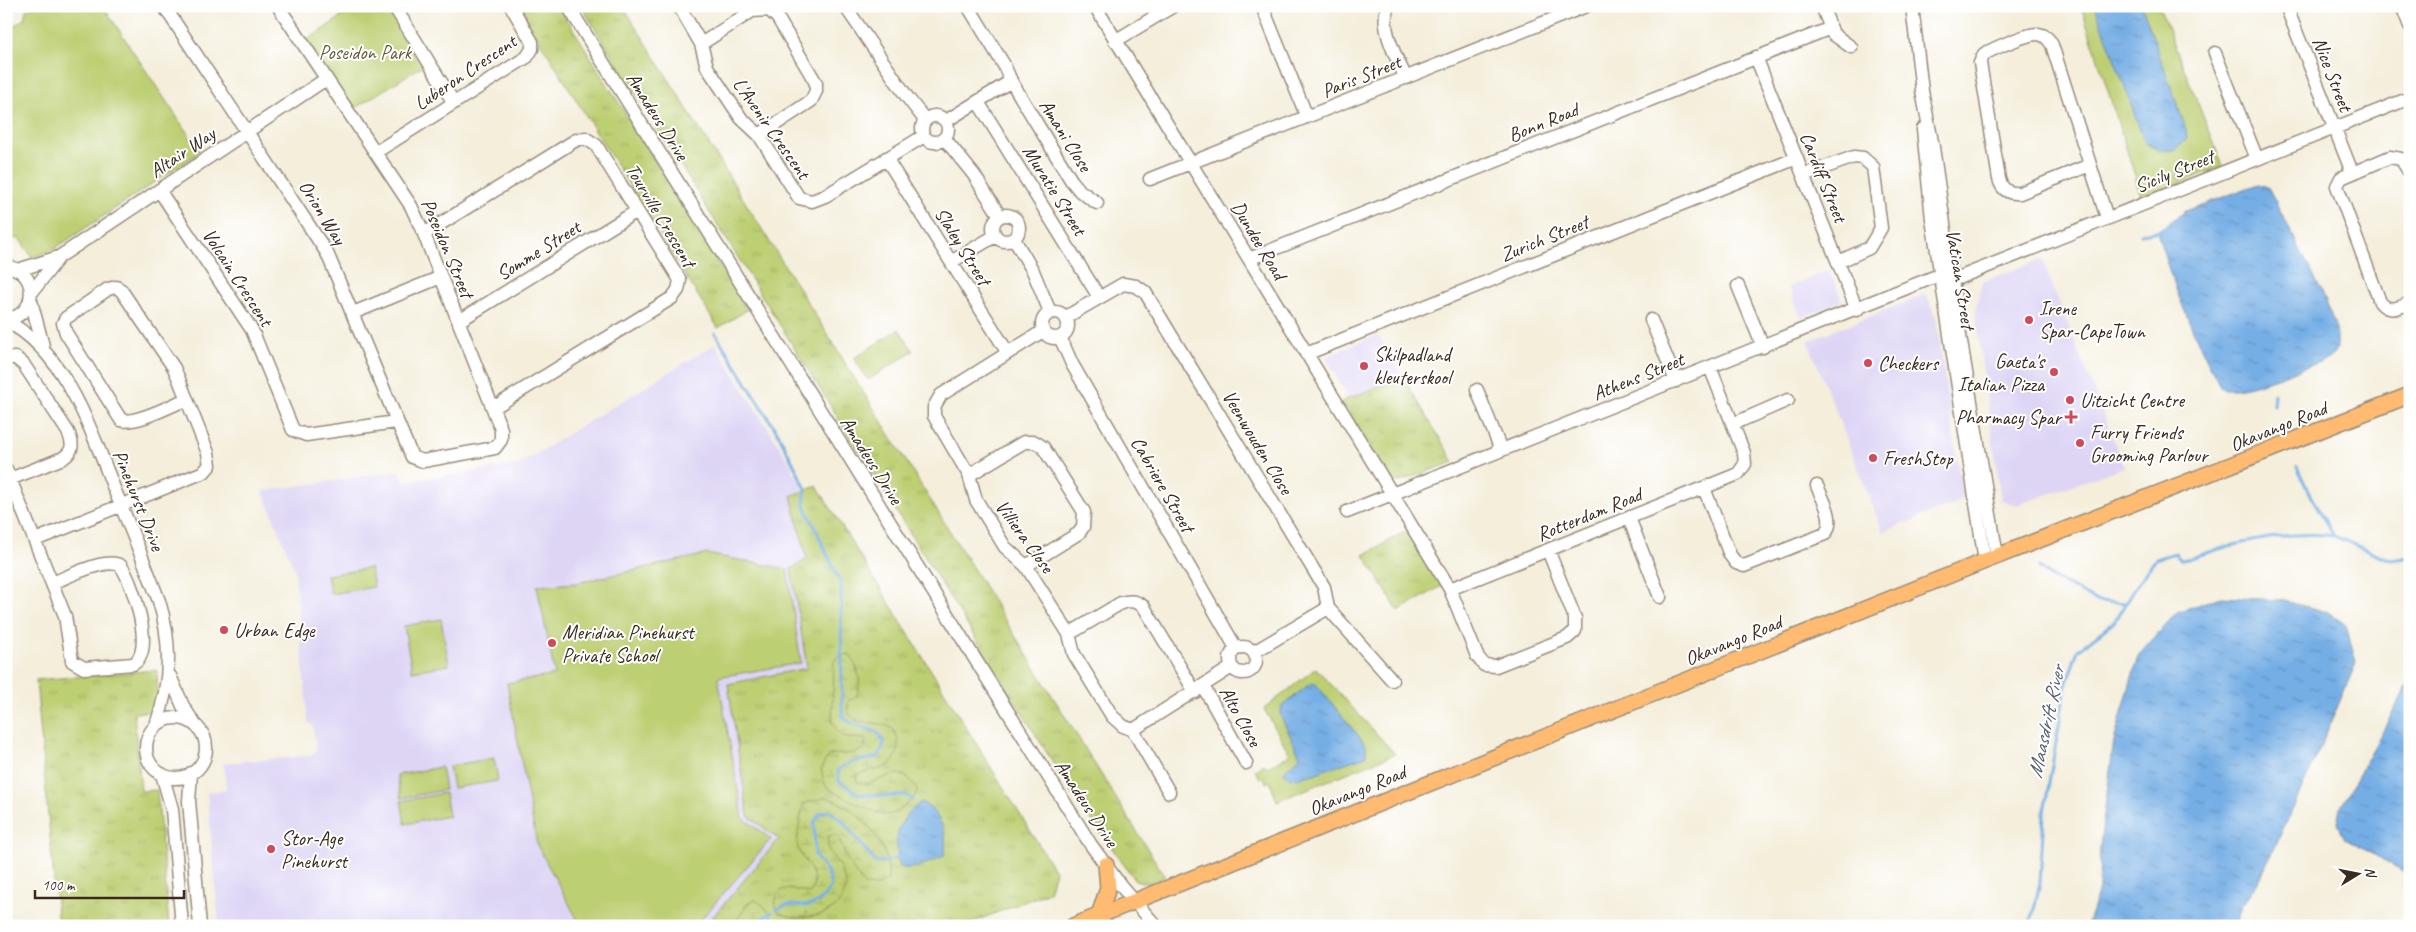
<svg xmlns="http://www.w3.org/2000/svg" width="2416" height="932" viewBox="0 0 2416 932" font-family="Caveat,sans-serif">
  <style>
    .built { fill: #ded5f5 }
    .grass { fill: url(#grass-tufts); stroke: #7c7c48 }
    .wetland { fill: url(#wetland-marsh); stroke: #7c7c48 }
    .park { fill: #bdcf73; stroke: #7c7c48 }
    .water { fill: url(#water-ripples); stroke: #586c82 }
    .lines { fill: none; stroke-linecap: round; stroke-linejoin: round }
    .stream { stroke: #75aee5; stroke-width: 3 }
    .minor-casing { stroke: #988c7c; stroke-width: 15 }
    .major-casing { stroke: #988c7c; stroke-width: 18 }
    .minor { stroke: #fff; stroke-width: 12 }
    .major { stroke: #febb71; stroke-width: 15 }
    .poi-dot { fill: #d1495b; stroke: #fff; stroke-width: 2 }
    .labels { text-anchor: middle; stroke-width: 4; stroke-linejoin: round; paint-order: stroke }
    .park-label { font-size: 20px; fill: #625c38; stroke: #fff }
    .street-label { font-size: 20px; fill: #3b2a1e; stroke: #fff }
    .poi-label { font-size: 20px; fill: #3b2a1e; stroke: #fff; text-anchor: start }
    .water-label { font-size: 21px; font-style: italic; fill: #525f6e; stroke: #fff }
  </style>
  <defs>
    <pattern id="grass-tufts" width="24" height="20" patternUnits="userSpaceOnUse" patternTransform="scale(1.25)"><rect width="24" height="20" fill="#bdcf73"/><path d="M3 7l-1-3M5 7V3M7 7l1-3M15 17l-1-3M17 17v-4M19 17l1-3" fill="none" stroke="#a3b263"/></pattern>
    <pattern id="wetland-marsh" width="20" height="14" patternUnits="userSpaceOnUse" patternTransform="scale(1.25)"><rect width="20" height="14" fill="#bdcf73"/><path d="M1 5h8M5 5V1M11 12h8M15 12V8" fill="none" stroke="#a3b263"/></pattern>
    <pattern id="water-ripples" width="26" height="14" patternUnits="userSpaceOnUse" patternTransform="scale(1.25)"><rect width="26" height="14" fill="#75aee5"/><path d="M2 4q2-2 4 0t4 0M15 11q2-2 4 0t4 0" fill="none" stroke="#618eb9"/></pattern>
  </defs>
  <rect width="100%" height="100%" fill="#fff"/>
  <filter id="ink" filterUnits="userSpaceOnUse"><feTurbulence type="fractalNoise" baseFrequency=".02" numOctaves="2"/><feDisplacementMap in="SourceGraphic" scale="10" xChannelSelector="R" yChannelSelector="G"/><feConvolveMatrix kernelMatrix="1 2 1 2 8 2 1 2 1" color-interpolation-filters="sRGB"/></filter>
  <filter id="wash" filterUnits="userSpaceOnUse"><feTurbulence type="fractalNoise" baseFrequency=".0096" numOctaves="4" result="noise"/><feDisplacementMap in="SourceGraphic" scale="20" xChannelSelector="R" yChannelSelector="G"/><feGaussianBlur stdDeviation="1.12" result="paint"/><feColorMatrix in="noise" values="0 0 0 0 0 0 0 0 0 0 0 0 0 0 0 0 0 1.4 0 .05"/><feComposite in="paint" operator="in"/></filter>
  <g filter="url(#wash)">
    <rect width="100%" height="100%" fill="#f4eedb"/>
    <path class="built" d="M2042 259 2124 467 2017 505 2001 500 1975 312 1982 282Z
      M1829 270 1842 301 1801 318 1789 287Z
      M1926 294 1936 319 1963 500 1883 532 1808 341Z
      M1378 335 1403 377 1348 398 1326 356Z
      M715 344 792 467V472L800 480 802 491 791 496 807 559 791 570 807 668 743 776 748 816 779 839 705 926H219L207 792 226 790 224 763 311 756 316 750 313 726 308 722 295 571 263 491 400 471 403 482 518 465Z"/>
    <path class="grass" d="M518 6H559L747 310 718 328Z
      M581 6H623L1165 877 1148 884 1135 880 1072 793Z
      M1403 377 1454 462 1399 482 1389 478 1342 401Z
      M817 486 1055 871 1049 892 963 926H705L779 839 748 816 728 684 807 668 791 569 807 559 791 496Z
      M1408 530 1442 586 1398 611 1364 555Z
      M157 670 158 694 153 711 134 713 141 791 157 790 169 926H58L36 680Z"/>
    <path class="wetland" d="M849 654C858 667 863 682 856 697L849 700 847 708C849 712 851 718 856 720 873 727 900 716 898 749 897 755 895 761 889 765 879 772 866 769 856 776L857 782C880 790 899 755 917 790L914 798 897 812 887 815 877 813 830 790 824 783 821 768 829 755C840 753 871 757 865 739L847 738 840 734 832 722 834 661 838 657Z
      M826 797C859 808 891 843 888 879L878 886 864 885 848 862 838 836 834 834 827 837 829 851 840 867 847 887C844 893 841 903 835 907 820 919 796 920 779 913L775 903C778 881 796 891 810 893 822 876 804 864 798 848 795 841 802 813 803 804Z
      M755 900C764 904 773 915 773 926H733L747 904Z"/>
    <path class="park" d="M37 6H103L200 152 51 251 32 257 18 237 6 245V31L24 19 26 10Z
      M357 6H390L425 64 352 110 306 41Z
      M2081 6H2159L2223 166 2142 198Z
      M899 329 913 351 868 380 854 358Z
      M707 554 787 569 801 663 718 677 743 818 771 839 695 926H581L537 845 507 683 555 675 537 586 577 583Z
      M370 568 374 587 331 594 327 575Z
      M441 619 449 665 412 671 404 626Z
      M1316 668 1395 754 1277 801 1270 781 1266 783 1264 777 1260 778 1255 770 1263 764 1268 767 1290 754 1264 709Z
      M494 758 498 781 453 788 449 766Z
      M441 767 445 790 401 798 397 775Z
      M445 793 449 816 405 824 401 801Z"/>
    <path class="water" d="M2095 6H2142L2186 129 2187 139 2174 150H2158L2145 143Z
      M2258 184 2268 187 2325 298 2336 329 2337 349 2328 359C2303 367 2243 395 2221 388 2195 338 2172 286 2157 231L2186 211Z
      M2220 597 2280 600 2328 612 2346 625 2356 663 2315 760 2259 881 2241 906 2235 926H2087L2099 889 2100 846 2114 741 2138 656 2177 612Z
      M2410 681V875L2344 838 2338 823 2341 807Z
      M1311 683 1316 684 1366 745V756L1311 775 1292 779 1284 773C1287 764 1297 764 1300 756L1280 715 1282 706Z
      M921 802C941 812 949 835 944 856 932 861 913 872 900 867 893 838 896 821 921 802Z"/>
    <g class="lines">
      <path class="stream" d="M2179 176 2181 167
        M2141 234 2160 231
        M715 333 779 435 806 489 804 504 841 584 842 716C846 719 851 723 856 725 869 730 879 728 884 744L878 757 849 763 838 770 839 781 858 794 885 796 906 795 913 800
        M2273 405 2274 394
        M2297 467 2311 497 2334 536 2391 560 2410 557
        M2039 567 2054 578 2097 601 2126 603
        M894 859 902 856
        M777 909C798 897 813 920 831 886L827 871 815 856 814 824 819 814 829 811 842 820 875 862 889 861
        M750 926 772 912
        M2030 926 2040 883 2044 812 2066 685 2078 650 2114 622 2140 580 2156 559 2175 553 2182 560C2200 557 2216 549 2234 545 2266 537 2302 532 2334 536"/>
    </g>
  </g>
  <g filter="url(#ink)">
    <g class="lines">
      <g class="minor-casing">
        <path id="minor" d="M164 6 327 253 412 457 423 461 495 448 501 440V429L424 234 411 206 278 6
          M394 6 454 103
          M568 6 1091 845 1121 886 1156 926
          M679 6 701 44 707 67 741 118 759 135 799 198 812 201 825 196 924 136
          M845 6 907 97 925 120
          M968 6 1004 65 1011 81 1071 180 1080 191 1097 203
          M1095 6 1450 589 1477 656 1484 665 1496 666 1567 638 1575 631V618L1548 550
          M1262 6 1307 117
          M1388 6C1379 27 1397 59 1406 78
          M1822 6 1833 34 1851 47
          M1912 6 1922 91 1933 147 1961 342 1997 556
          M2286 6 2352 172
          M2402 6 2410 26
          M1115 41 1173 6
          M701 44 752 11 769 10 777 17 816 83V91L811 101 759 135
          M2215 53 2257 159
          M1756 57 1857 310
          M978 102 1099 297
          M922 129a13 13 0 1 1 26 0a13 13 0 1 1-26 0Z
          M946 121 1011 81
          M1923 129 1932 219 1985 561
          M945 139 974 175 1000 216
          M376 152 527 57 532 49V42L511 6
          M886 158 1008 353
          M2090 165 2020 193C2009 194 2002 190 1999 179L1980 63 1984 54C1993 49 2026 34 2037 34 2044 34 2049 39 2052 45L2107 218
          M2410 173 2401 159 2390 157 2341 178 2337 186 2380 302C2389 313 2398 308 2410 303
          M1803 175 1854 157 1863 158 1873 167 1881 228 1869 248 1838 262
          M1150 179 1586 6
          M159 190 252 330 293 430 306 435 396 422
          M993 228a13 13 0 1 1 26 0a13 13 0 1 1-26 0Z
          M424 234 576 140 585 138 596 145 680 280 678 290 672 298 493 408
          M1014 239 1033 271 1050 312
          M1249 259 1831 28
          M951 262 995 236
          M6 267C39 268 39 317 6 319
          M18 270 59 257 326 79
          M1738 286 1763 347
          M32 292 59 257
          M31 301 43 346
          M1042 325a13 13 0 1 1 26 0a13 13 0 1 1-26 0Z
          M353 313 441 277
          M1066 317 1123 284 1136 286 1145 292 1324 587 1328 608 1392 680
          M1651 320 1676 381
          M6 321C66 351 92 433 115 491 130 527 145 564 159 601 172 643 171 684 156 725
          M459 321 637 211
          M1043 331 941 395 934 407V416L969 475 976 500 1005 547 1026 566 1069 634 1074 654 1112 716 1123 726 1133 730 1169 792
          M1060 337 1072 364 1236 648
          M1306 354 1797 158
          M6 358H16L24 365 68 432C73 443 74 451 63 458L10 479
          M1477 390 1501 450
          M1733 424 1788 400
          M6 469 65 616 72 661 84 668 133 664C156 652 133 583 121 566 107 556 68 577 52 583
          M969 475 1024 442H1035L1043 447 1084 512 1083 527 1079 533 1026 566
          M1704 488 1730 555 1736 563 1744 566 1825 534C1836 520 1823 500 1817 486
          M1347 512 1934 277 1958 278 2410 98
          M1629 518 1660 597
          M35 540 204 472 210 465 208 453 178 377 174 368 121 290 116 287 108 289 66 318 63 323 66 333 121 420C135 425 172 405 187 399
          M1450 589 1738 474 1745 464 1744 453 1710 367
          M1069 634 1121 603C1131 600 1137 601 1144 607L1195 692
          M1230 660a13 13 0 1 1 26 0a13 13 0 1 1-26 0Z
          M1254 652 1328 608
          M170 676 183 706 194 723
          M1203 686 1246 763
          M146 748a30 30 0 1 1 60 0a30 30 0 1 1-60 0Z
          M1133 730 1232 667
          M191 773 189 801 200 926
          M162 774 172 809 182 926"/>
      </g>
      <g class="major-casing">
        <path id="major" d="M1099 915 1108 888 1106 865
          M1073 926 1985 561 2410 395"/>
      </g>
      <use href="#minor" class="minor"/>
      <use href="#major" class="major"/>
    </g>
  </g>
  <g class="poi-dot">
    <circle cx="2029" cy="320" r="5"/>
    <circle cx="1868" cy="363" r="5"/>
    <circle cx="1364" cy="366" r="5"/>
    <circle cx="2054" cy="372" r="5"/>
    <circle cx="2070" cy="400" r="5"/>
    <path d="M2068.5 409.5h5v5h5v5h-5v5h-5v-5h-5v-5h5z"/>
    <circle cx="2080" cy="443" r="5"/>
    <circle cx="1873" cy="458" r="5"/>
    <circle cx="224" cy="630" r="5"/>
    <circle cx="552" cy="643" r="5"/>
    <circle cx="271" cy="849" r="5"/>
  </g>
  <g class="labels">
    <g class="park-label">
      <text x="365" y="59">Poseidon Park</text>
    </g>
    <g class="street-label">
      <text transform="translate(465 72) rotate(-34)" y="7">Luberon Crescent</text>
      <text transform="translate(2333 74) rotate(69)" y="7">Nice Street</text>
      <text transform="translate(1361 76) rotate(-22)" y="7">Paris Street</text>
      <text transform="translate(658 116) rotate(58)" y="7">Amadeus Drive</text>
      <text transform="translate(1543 122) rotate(-22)" y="7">Bonn Road</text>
      <text transform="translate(772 128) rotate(55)" y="7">L'Avenir Crescent</text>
      <text transform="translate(1066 135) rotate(58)" y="7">Amani Close</text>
      <text transform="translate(182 152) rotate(-34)" y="7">Altair Way</text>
      <text transform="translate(2174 171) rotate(-22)" y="7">Sicily Street</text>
      <text transform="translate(1824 177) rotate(68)" y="7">Cardiff Street</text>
      <text transform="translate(1055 190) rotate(58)" y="7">Muratie Street</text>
      <text transform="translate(323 212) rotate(58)" y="7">Orion Way</text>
      <text transform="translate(661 215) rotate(59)" y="7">Tourville Crescent</text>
      <text transform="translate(1544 238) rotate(-22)" y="7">Zurich Street</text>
      <text transform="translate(1259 240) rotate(59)" y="7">Dundee Road</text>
      <text transform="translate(963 246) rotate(58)" y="7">Slaley Street</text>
      <text transform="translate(448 248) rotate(67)" y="7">Poseidon Street</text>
      <text transform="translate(538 250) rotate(-32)" y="7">Somme Street</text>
      <text transform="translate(238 277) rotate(57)" y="7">Volcain Crescent</text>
      <text transform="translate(1961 279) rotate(81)" y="7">Vatican Street</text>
      <text transform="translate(1638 376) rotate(-22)" y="7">Athens Street</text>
      <text transform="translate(2278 426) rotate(-22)" y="7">Okavango Road</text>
      <text transform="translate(1258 442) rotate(59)" y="7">Veenwouden Close</text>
      <text transform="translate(872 460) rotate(58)" y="7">Amadeus Drive</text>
      <text transform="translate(1163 484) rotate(60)" y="7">Cabriere Street</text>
      <text transform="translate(139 500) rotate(68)" y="7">Pinehurst Drive</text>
      <text transform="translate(1589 514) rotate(-22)" y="7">Rotterdam Road</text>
      <text transform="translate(1025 536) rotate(54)" y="7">Villiera Close</text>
      <text transform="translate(1733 640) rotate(-22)" y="7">Okavango Road</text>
      <text transform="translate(1241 716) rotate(61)" y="7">Alto Close</text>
      <text transform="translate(1357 790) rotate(-22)" y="7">Okavango Road</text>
      <text transform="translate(1087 803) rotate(57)" y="7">Amadeus Drive</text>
    </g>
    <g class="poi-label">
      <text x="2039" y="315">Irene<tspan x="2039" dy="23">Spar-CapeTown</tspan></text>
      <text x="1374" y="361">Skilpadland<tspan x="1374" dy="23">kleuterskool</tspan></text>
      <text x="2044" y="368" text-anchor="end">Gaeta's<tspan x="2044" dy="23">Italian Pizza</tspan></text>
      <text x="1878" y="370">Checkers</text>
      <text x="2080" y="407">Uitzicht Centre</text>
      <text x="2061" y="424" text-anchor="end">Pharmacy Spar</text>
      <text x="2090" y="439">Furry Friends<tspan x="2090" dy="23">Grooming Parlour</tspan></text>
      <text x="1883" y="465">FreshStop</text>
      <text x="234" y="637">Urban Edge</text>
      <text x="562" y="639">Meridian Pinehurst<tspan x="562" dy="23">Private School</tspan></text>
      <text x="281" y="845">Stor-Age<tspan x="281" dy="23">Pinehurst</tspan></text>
    </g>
    <g class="water-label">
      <text transform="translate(2046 722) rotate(-78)" y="7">Maasdrift River</text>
    </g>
  </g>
  <rect width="2416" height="932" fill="none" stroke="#fff" stroke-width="25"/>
  <g transform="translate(2358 874) rotate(80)" stroke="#ffffff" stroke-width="4" paint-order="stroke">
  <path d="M0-4L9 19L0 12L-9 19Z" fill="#3b2a1e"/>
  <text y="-8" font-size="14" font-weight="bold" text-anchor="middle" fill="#3b2a1e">N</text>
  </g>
  <path d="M35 890v8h149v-8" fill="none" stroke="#3b2a1e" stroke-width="2.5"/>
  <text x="42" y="890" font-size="15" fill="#3b2a1e" stroke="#ffffff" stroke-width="4" paint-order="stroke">100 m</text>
</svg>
